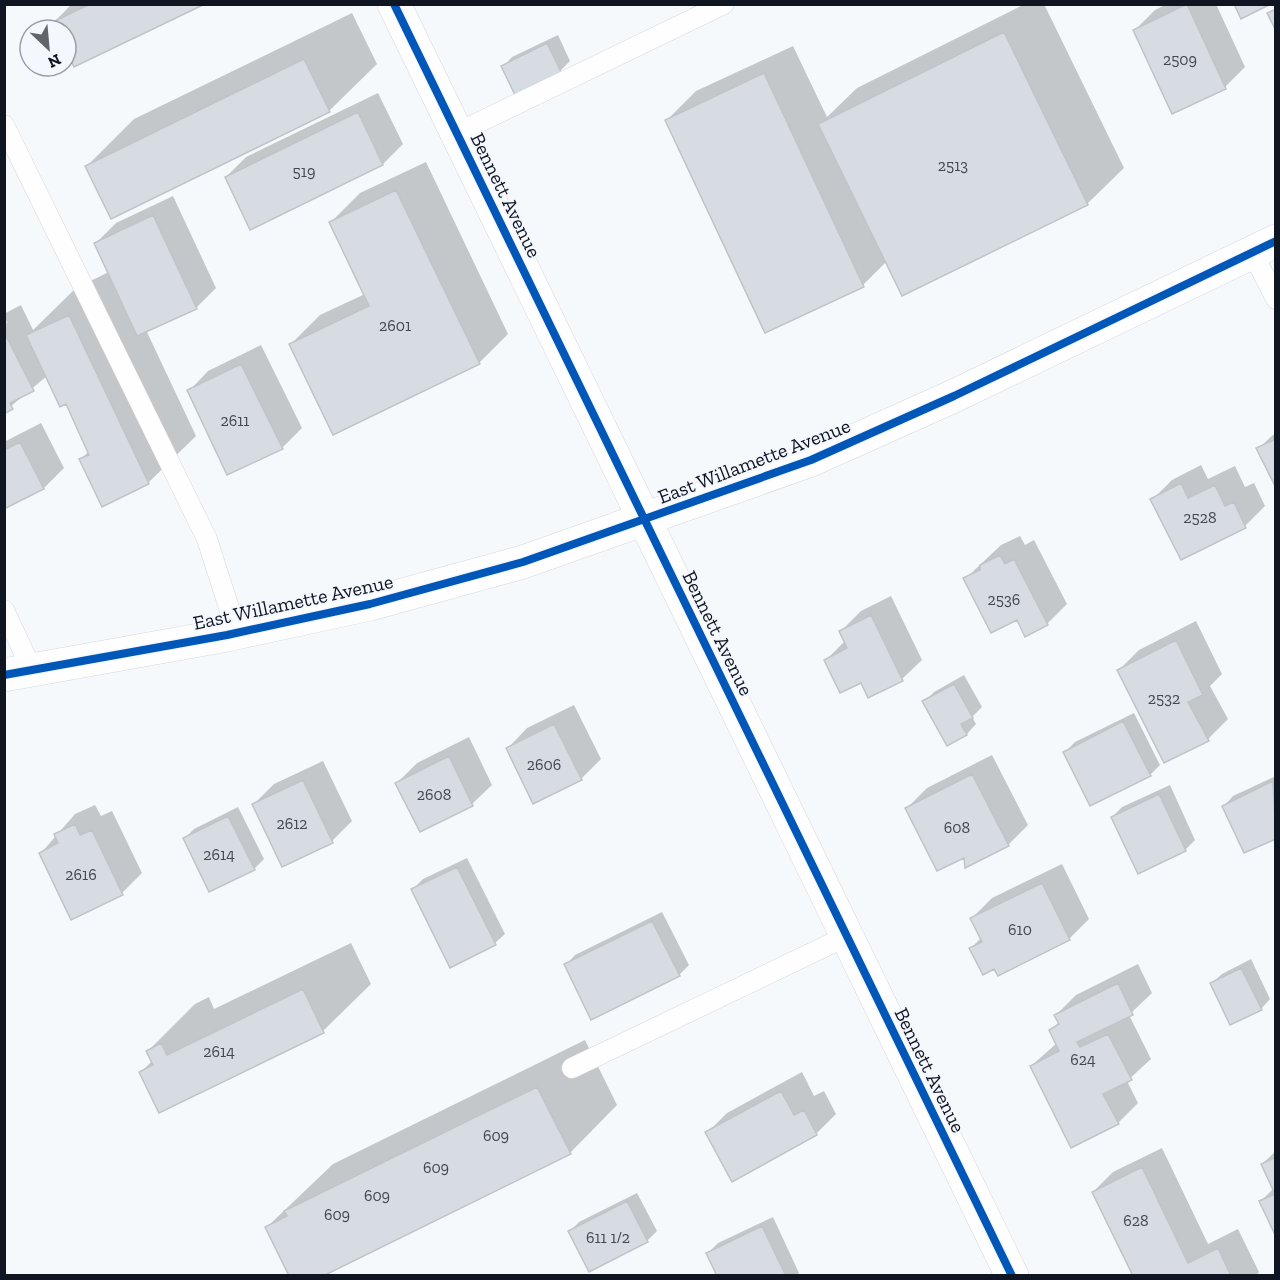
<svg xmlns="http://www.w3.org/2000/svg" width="1280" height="1280" viewBox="0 0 1280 1280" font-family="'Zilla Slab',serif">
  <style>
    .shadow { fill: #0003 }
    .building { fill: #d7dbe2; stroke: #bfc4ca; stroke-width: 1.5 }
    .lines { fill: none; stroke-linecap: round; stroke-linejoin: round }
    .service-casing { stroke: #d3d7df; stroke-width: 21 }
    .minor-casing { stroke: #d3d7df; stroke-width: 34 }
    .tertiary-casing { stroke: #d3d7df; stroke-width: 34 }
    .service { stroke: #fefeff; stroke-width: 20 }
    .minor { stroke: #fefeff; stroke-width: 33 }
    .tertiary { stroke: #fefeff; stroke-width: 33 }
    .cycleway-casing { stroke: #f4f8fe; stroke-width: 11 }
    .cycleway { stroke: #0057b8; stroke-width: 8 }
    .labels { text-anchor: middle; stroke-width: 4.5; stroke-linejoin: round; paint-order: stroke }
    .number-label { font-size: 16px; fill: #424751 }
    .street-label { font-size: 20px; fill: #101621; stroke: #f4f8fe }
  </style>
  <rect width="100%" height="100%" fill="#f6f9fc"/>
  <path class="shadow" d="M72 4H202L66 46V30H58L54 22Z
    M1025 4H1044L1124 168 1087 204 887 261 863 285 667 120 696 91 793 46 827 117 857 88Z
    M1167 4H1216L1245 67 1225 87 1173 112 1135 30 1155 10Z
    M352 13 377 64 329 111 87 166 134 119Z
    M558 35 570 61 560 71 515 93 503 67 512 57Z
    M378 93 403 144 383 164 251 228 226 177 246 157Z
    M426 162 508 334 479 363 291 344 320 315 365 294 331 222 360 193Z
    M173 196 216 288 196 308 146 330 196 436 148 483 81 459 89 451 67 402 47 376 4 412V324L8 322 4 321V314L21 305 33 330 76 288 109 272 96 243 116 223Z
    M261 345 302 428 282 448 189 391 208 371Z
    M41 423 64 468 44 488 4 507V442Z
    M1276 432V484L1258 449Z
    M1201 465 1208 479 1235 466 1245 487 1254 483 1265 506 1245 526 1152 500 1172 480Z
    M1020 536 1025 545 1034 540 1067 604 1047 624 965 579 1001 545Z
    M891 596 922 660 902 679 861 681 825 661 845 641 841 631 861 611Z
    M1196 621 1222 674 1210 686 1228 719 1208 739 1119 670 1139 650Z
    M964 675 982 707 972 717 976 724 967 734 947 744 924 702 934 692Z
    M574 705 601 759 581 779 508 748 527 728Z
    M1134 713 1160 765 1150 775 1065 752 1075 742Z
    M469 737 492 785 472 804 421 830 397 783 417 763Z
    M992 755 1028 825 1008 845 965 856 907 808 927 788Z
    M323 761 352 821 332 841 254 804 274 784Z
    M1276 776V837L1224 806 1233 796Z
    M1170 785 1195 840 1185 850 1112 817 1122 807Z
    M95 805 101 816 112 811 142 873 122 893 72 918 41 853 75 814Z
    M238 807 264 859 254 869 184 839 194 829Z
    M467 858 505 934 495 943 413 889 423 879Z
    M1062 864 1089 919 1069 939 971 948 981 938 972 918 992 898Z
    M662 912 689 965 679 975 566 965 575 955Z
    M351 943 371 984 323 1031 159 1111 141 1072 152 1061 148 1051 195 1004 209 997 214 1009Z
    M1251 959 1270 999 1261 1009 1212 983 1222 974Z
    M1138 964 1152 993 1129 1015 1151 1059 1127 1081 1138 1103 1118 1123 1031 1066 1057 1043 1051 1030 1059 1022 1056 1015 1076 995Z
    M585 1040 617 1105 570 1153 267 1227 333 1164Z
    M802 1072 814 1096 824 1091 836 1114 816 1134 733 1180 707 1133 727 1113Z
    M1162 1148 1208 1244 1238 1229 1259 1272 1256 1276H1134L1093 1192 1113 1172Z
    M1276 1151V1234L1261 1201 1274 1188 1262 1164Z
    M637 1193 657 1231 647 1241 570 1231 579 1222Z
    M773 1217 799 1273 796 1276H719L708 1253 718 1243Z"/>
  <path class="building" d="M90 4H205L74 67 66 50V30H56L53 22Z
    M1187 4 1226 89 1172 114 1133 30Z
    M1234 4H1269V5L1241 19Z
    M1276 9V31L1267 13Z
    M1004 32 1088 205 902 296 818 124Z
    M547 43 561 72 515 95 501 66Z
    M304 59 330 112 111 219 85 166Z
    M764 73 864 287 765 333 665 120Z
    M358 112 383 165 250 230 225 177Z
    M396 190 480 364 333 435 289 344 369 306 329 222Z
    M153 215 197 309 137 336 94 243Z
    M69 315 149 484 102 507 79 459 89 455 66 404 60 407 26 335Z
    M4 332 34 391 10 403 13 409 4 414Z
    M241 364 283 449 227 475 187 390Z
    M1276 439V488L1256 448Z
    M20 442 44 489 4 509V450Z
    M1181 483 1188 498 1215 485 1225 506 1234 502 1246 528 1181 560 1150 499Z
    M1000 555 1005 564 1014 559 1048 625 1025 637 1017 620 991 633 963 578 980 570V565Z
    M871 615 903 681 868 698 861 683 840 693 824 660 847 648 839 631Z
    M1176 640 1203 695 1188 702 1209 741 1164 763 1117 670Z
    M954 684 973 718 961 724 967 735 947 746 922 701Z
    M1123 721 1151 776 1090 806 1063 752Z
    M554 724 582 780 533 804 506 748Z
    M449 756 473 806 420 832 395 783Z
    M972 774 1009 846 965 868 964 858 937 871 905 808Z
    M303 780 333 843 282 867 252 804Z
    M1273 781 1276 839 1244 853 1222 806Z
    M1159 794 1186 851 1138 874 1111 817Z
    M228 816 255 870 209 892 183 838Z
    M75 824 80 835 92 830 123 895 71 920 39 853 58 843 54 834Z
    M457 867 496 945 450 968 411 889Z
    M1042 883 1070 940 998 976 994 969 983 975 969 948 982 942 970 918Z
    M652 921 680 976 591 1020 564 964Z
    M1241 968 1262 1010 1230 1025 1210 983Z
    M1118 983 1133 1015 1077 1042 1080 1047 1108 1034 1132 1080 1103 1094 1119 1124 1071 1148 1030 1066 1059 1051 1049 1030 1059 1024 1054 1015Z
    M303 989 324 1033 159 1113 139 1072 153 1065 146 1051 161 1043 167 1055Z
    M537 1087 571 1154 323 1276H289L265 1227 287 1216 284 1211Z
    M781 1091 794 1115 804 1110 817 1135 732 1182 705 1132Z
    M1276 1157V1237L1259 1201 1275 1194 1261 1164Z
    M1142 1167 1188 1263 1218 1248 1231 1276H1133L1092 1192Z
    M627 1201 648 1242 589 1272 568 1231Z
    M762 1226 786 1276H717L706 1253Z"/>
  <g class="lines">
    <g class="service-casing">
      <path id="service" d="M4 125 207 539 237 633
        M457 133 724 4
        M1252 252 1276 299
        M4 610 32 670
        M572 1068 847 936"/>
    </g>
    <g class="minor-casing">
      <path id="minor" d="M394 4 1012 1276"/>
    </g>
    <g class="tertiary-casing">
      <path id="tertiary" d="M4 675 227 635 370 604 523 562 811 460 954 396 1276 241"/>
    </g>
    <use href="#service" class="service"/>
    <use href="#minor" class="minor"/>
    <use href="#tertiary" class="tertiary"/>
    <g class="cycleway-casing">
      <path id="cycleway" d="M394 4 1012 1276
        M4 675 227 635 370 604 523 562 811 460 954 396 1276 241"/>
    </g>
    <use href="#cycleway" class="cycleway"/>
  </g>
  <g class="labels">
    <g class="number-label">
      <text x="1180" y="65">2509</text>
      <text x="953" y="171">2513</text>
      <text x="304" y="177">519</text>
      <text x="395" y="331">2601</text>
      <text x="235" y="426">2611</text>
      <text x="1200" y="523">2528</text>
      <text x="1004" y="605">2536</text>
      <text x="1164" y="704">2532</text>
      <text x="544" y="770">2606</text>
      <text x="434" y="800">2608</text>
      <text x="292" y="829">2612</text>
      <text x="957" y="833">608</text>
      <text x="219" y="860">2614</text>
      <text x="81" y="880">2616</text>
      <text x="1020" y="935">610</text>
      <text x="219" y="1057">2614</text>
      <text x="1083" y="1065">624</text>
      <text x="496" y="1141">609</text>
      <text x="436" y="1173">609</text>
      <text x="377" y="1201">609</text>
      <text x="337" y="1220">609</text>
      <text x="1136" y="1226">628</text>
      <text x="608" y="1243">611 1/2</text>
    </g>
    <g class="street-label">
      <text transform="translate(506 195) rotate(64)" y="7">Bennett Avenue</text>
      <text transform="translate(754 461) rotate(-21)" y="7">East Willamette Avenue</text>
      <text transform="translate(293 602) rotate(-12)" y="7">East Willamette Avenue</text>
      <text transform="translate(718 633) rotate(64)" y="7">Bennett Avenue</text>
      <text transform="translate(930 1070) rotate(64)" y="7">Bennett Avenue</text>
    </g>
  </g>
  <rect width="1280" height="1280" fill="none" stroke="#101621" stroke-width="12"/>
  <g transform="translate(48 48) rotate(154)"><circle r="28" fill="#f4f8fe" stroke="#999ea6" stroke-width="1.5"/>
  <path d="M0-4.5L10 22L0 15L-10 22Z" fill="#60656e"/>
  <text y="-9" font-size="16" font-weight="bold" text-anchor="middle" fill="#101621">N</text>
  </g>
</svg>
